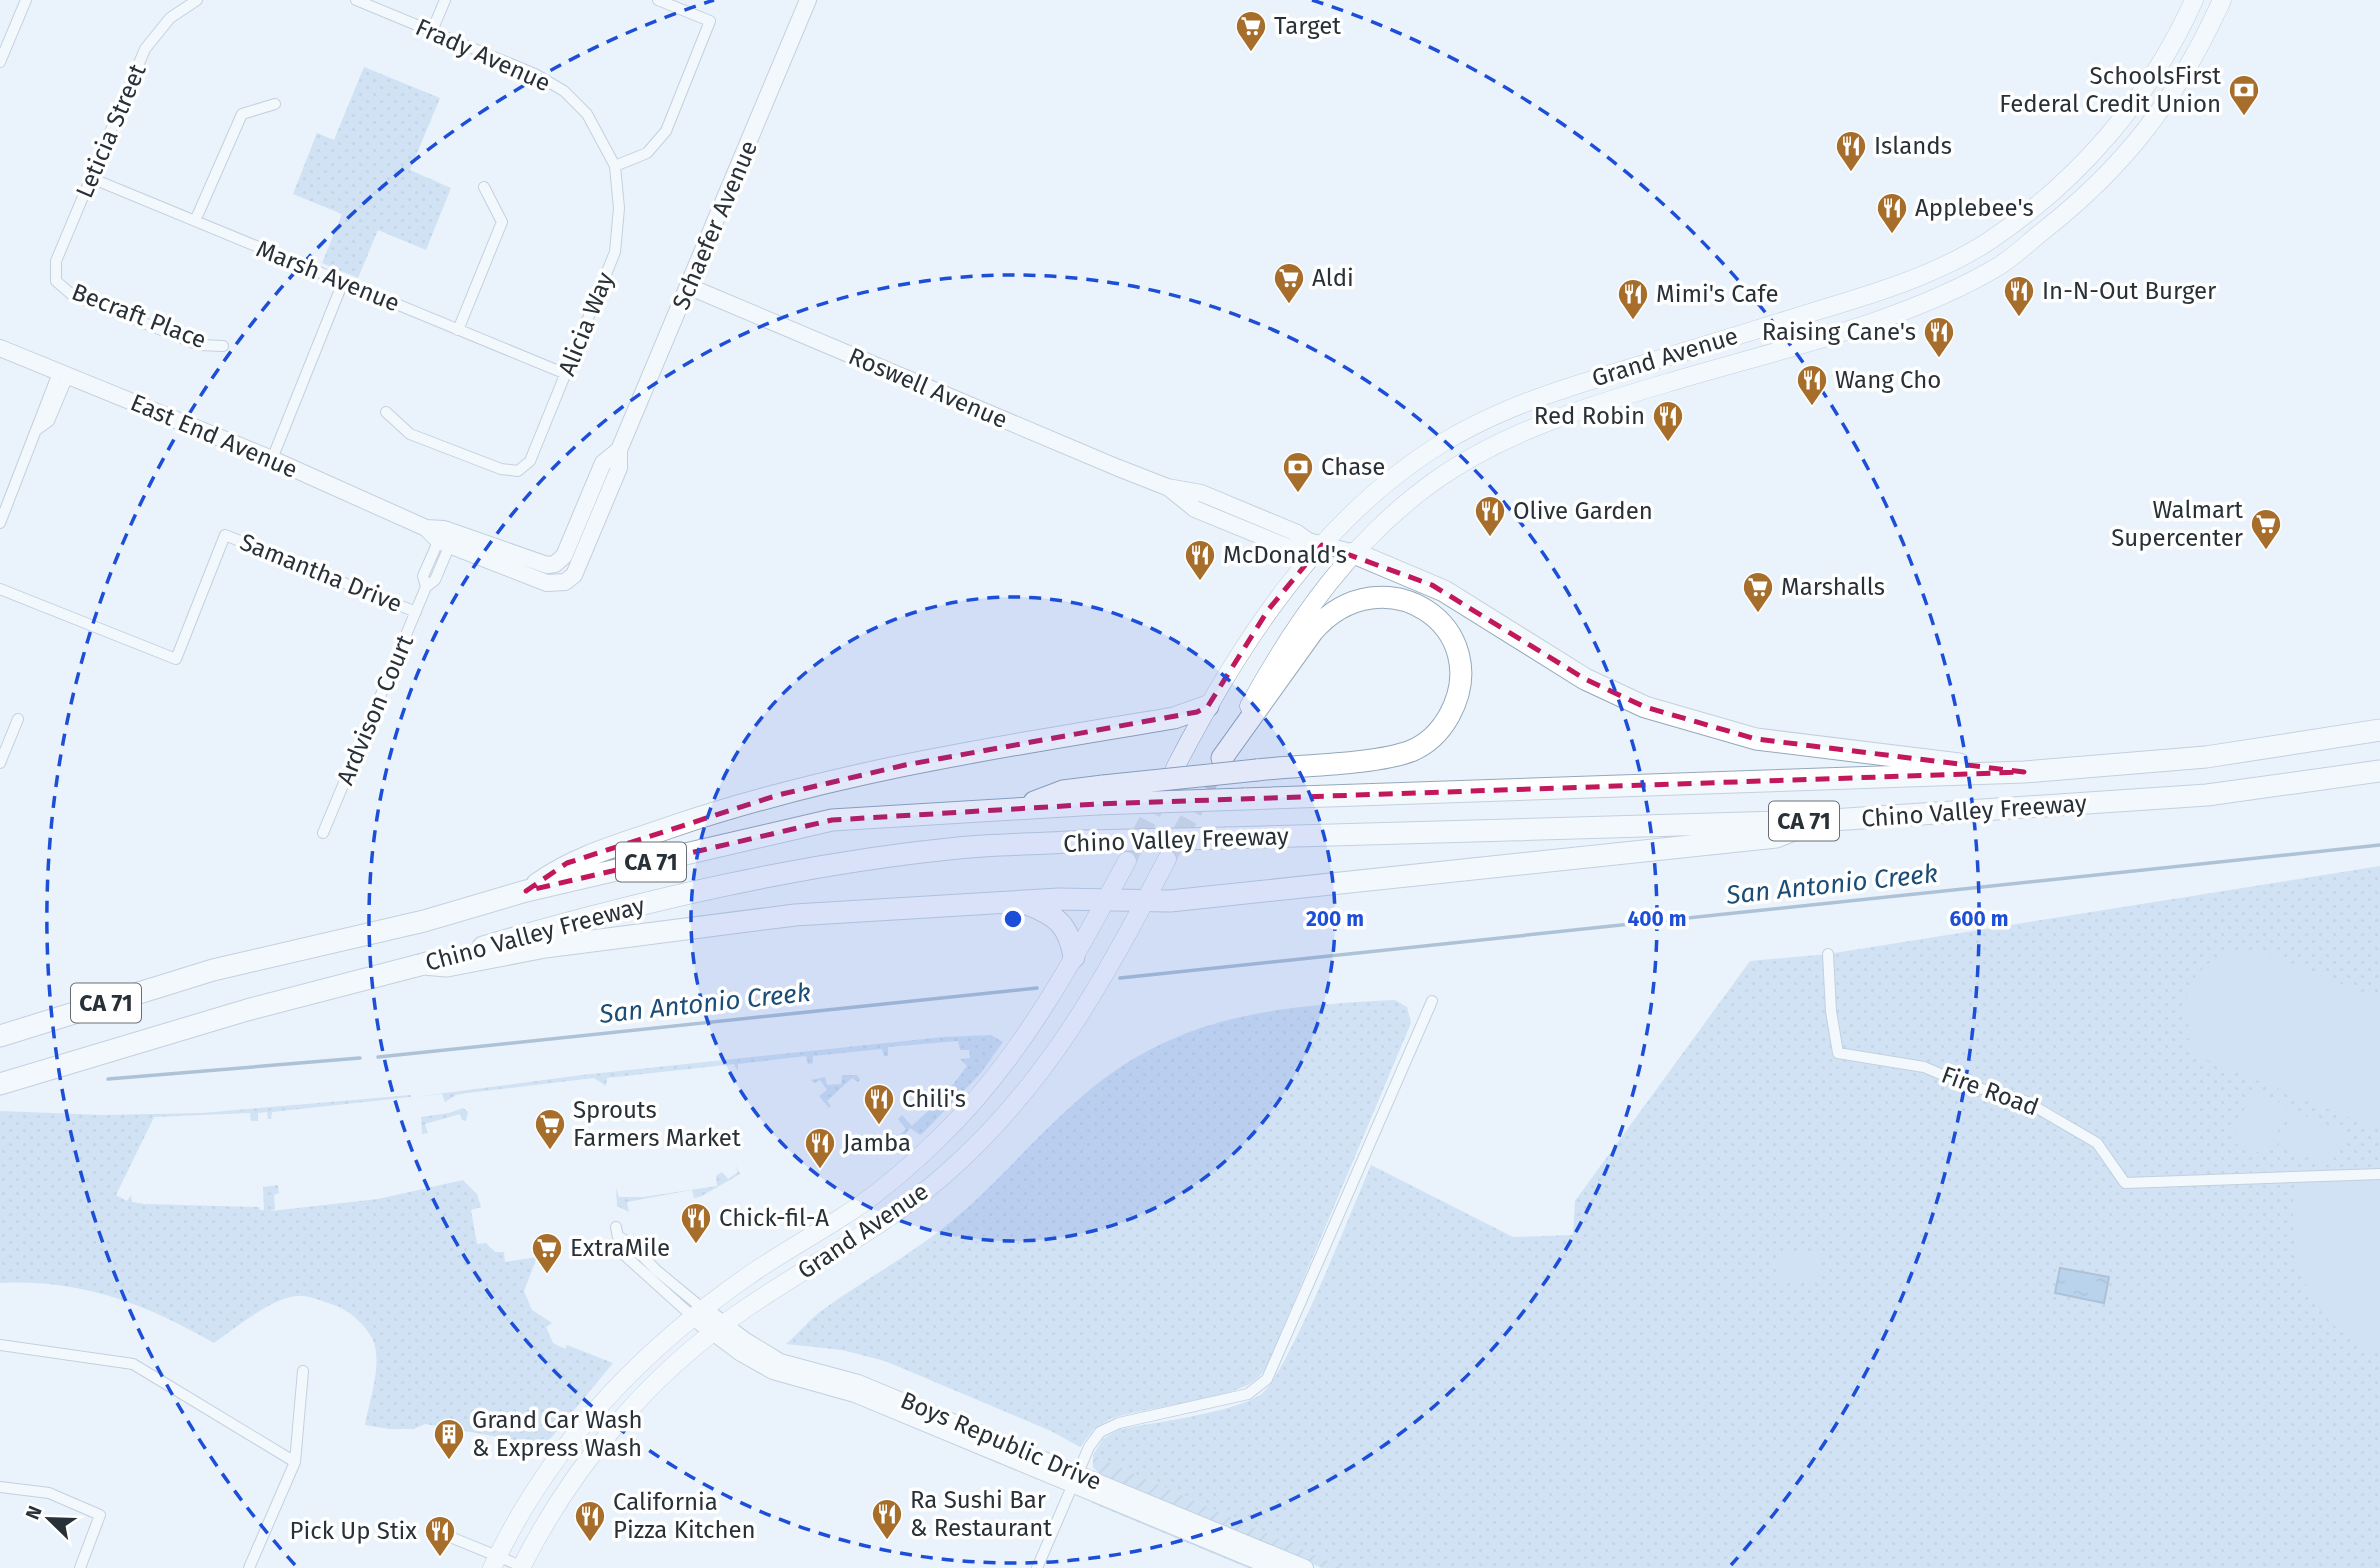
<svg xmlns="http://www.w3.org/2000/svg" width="2380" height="1568" viewBox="0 0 2380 1568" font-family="'Fira Sans',sans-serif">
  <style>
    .grass { fill: url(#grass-dots) }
    .garden { fill: url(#garden-furrows) }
    .pitch { fill: #b1ceea }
    .water { fill: url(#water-ripples); stroke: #6588a9; stroke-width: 2 }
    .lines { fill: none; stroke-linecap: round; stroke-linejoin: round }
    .stream { stroke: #6588a9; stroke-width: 3.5 }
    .primary-tunnel { stroke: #c3ccd4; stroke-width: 18; stroke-dasharray: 18 9; stroke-linecap: butt }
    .street-casing { stroke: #94a8bb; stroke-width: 12 }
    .secondary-casing { stroke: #94a8bb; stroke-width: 18 }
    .primary-casing { stroke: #94a8bb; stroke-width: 19 }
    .highway-casing { stroke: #94a8bb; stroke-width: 23 }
    .street { stroke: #fff; stroke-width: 10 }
    .secondary { stroke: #fff; stroke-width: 16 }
    .primary { stroke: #fff; stroke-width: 18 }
    .highway { stroke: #fff; stroke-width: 21 }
    .highway-bridge-casing { stroke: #94a8bb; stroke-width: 23; stroke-linecap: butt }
    .highway-bridge { stroke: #fff; stroke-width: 21 }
    .marked { fill: none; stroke: #c2185b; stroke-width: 5; stroke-dasharray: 14 9; stroke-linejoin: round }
    .ring { fill: none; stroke: #1d4ed8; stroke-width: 3.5; stroke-dasharray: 12 9 }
    .labels { text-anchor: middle; stroke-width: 7; stroke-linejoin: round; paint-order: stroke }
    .shield { fill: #fff; stroke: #686e74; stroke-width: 2 }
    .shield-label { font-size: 23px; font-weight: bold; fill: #283038 }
    .poi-label { font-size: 24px; fill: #283038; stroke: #fff; text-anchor: start }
    .street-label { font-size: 24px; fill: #283038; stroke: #fff }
    .water-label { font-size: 26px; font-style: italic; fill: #1a4d77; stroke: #fff }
    .centre { fill: #1d4ed8; stroke: #fff; stroke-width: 3.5 }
    .ring-label { font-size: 21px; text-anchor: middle; font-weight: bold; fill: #1d4ed8; stroke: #fff; stroke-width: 7; stroke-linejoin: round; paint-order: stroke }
  </style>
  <defs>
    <pattern id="grass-dots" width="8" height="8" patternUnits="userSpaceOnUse" patternTransform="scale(1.75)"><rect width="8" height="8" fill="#b1ceea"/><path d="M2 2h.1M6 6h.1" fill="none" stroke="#98b1c9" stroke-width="1.8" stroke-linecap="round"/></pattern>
    <pattern id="garden-furrows" width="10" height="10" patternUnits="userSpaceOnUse" patternTransform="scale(1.75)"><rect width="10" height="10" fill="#b1ceea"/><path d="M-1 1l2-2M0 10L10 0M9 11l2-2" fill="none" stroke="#98b1c9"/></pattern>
    <pattern id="water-ripples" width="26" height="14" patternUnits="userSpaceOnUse" patternTransform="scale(1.75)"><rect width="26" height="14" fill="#7fadd9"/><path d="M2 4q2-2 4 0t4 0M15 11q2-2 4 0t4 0" fill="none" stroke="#688db1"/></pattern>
  </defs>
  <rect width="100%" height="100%" fill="#eaf3fb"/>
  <path class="grass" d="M364 67 440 98 410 170 451 188 426 250 378 230 358 278 322 263 342 214 293 194 317 133 334 140Z
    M2380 866V1568H1344L1093 1455 1103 1439 1120 1429C1153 1423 1235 1412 1260 1395 1286 1379 1354 1204 1371 1165L1513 1237 1573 1235 1575 1201 1750 961 1828 954Z
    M1395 1000 1407 1007 1411 1023 1272 1354C1268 1364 1264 1374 1254 1381 1228 1400 1145 1407 1110 1419L1094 1429 1080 1447 1051 1431 885 1361 842 1350 786 1344C798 1334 808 1321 821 1311 864 1280 911 1255 952 1221 997 1184 1034 1138 1078 1100 1173 1015 1274 1006 1395 1000Z
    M991 1035 1003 1042 980 1074 924 1132 920 1135 910 1128 901 1140 898 1137 906 1129 898 1119 902 1115 912 1126 941 1099 937 1090 945 1095 967 1066 960 1059 970 1058 969 1050H960L958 1041 888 1047V1056H884L882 1049 813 1056V1063L808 1064 806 1056 738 1064V1072L734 1064 607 1078 606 1086 594 1078 467 1093 456 1095 445 1102 442 1094 415 1097 582 1075 943 1037Z
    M842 1075H857L860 1080 858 1082 852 1078 827 1101 831 1106 829 1108 819 1096 827 1090 820 1080 814 1083 811 1080 825 1077 827 1085 841 1084Z
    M411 1095V1097L272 1112 271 1119H268L267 1112 258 1113V1121H251L250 1113 154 1117 116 1195 127 1201 131 1195 132 1202 144 1204 259 1207 260 1210H264L263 1187 278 1185 279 1193 274 1195 275 1209 271 1211 378 1199 463 1180 477 1194 481 1207 471 1210 477 1244 486 1243 495 1252H504L505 1262 537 1257 524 1291 532 1310 552 1323 546 1327 553 1343 565 1349 567 1345 613 1363 536 1456 493 1436 425 1424 414 1429H389L365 1425C369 1401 383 1364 373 1340 366 1325 349 1310 334 1305 324 1302 313 1297 303 1296 277 1293 235 1328 214 1343 146 1304 81 1279 0 1283V1111L102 1115 202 1113Z
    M463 1108 468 1112 466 1121 462 1120 460 1114 425 1124 428 1133 422 1134 421 1117 449 1113Z
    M735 1164 740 1174 700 1197 694 1198 692 1190 627 1202 629 1212 617 1206 616 1188 619 1197H643L717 1186 716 1176 722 1172 728 1179 738 1172Z"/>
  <path class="garden" d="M1093 1455 1344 1568H1322L1101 1476 1093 1467Z
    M1093 1500 1255 1568H1248L1092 1503Z"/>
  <path class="pitch" d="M2237 950H2260L2380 1000V1130L2182 1050 2185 1039 2193 1042C2176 997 2190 964 2237 950Z
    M2251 1091 2288 1106 2268 1156 2231 1142Z
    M2293 1111 2345 1132 2331 1166 2278 1145Z
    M2380 1180V1353C2307 1329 2285 1253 2295 1184Z
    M1821 1250 1822 1279 1779 1282 1777 1254Z"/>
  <path class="water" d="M2060 1268 2109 1277 2104 1303 2055 1293Z"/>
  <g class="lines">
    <path class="stream" d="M1120 978 2380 845
      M378 1057 1037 988
      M108 1079 360 1058"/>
    <path class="primary-tunnel" d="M1167 859 1217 767
      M1127 861 1162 793"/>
    <g class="street-casing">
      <path id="street" d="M197 0 170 18 145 49 56 261V281L71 294 199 345 223 346
        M356 0 535 74 564 91 587 114 615 166 619 208 615 252 530 461 518 471 501 469 410 434 386 412
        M432 31 445 0
        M0 62 26 0
        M615 166 647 153 666 131 710 21 658 0
        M91 178 566 374
        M195 221 242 114 275 104
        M458 330 502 222 484 187
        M38 429 49 421 68 376
        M272 459 343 282
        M0 523 58 373
        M426 587 423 576 441 535
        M0 589 176 659 225 535 416 612
        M0 763 18 719
        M323 833 426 587 435 580 451 542
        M1828 954 1831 1011 1838 1053 1924 1067 1964 1084 2025 1101 2097 1143 2125 1183 2380 1174
        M616 1227 621 1252 692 1316
        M619 1237 630 1243 656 1270 702 1308
        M0 1345 133 1364 295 1462
        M0 1487 49 1493 100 1515 80 1568
        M443 1534 526 1568
        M249 1568 295 1462 303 1371
        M1037 1568 1089 1447 1100 1432 1119 1423 1248 1394 1267 1379 1432 1001"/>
    </g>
    <g class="secondary-casing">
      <path id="secondary" d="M690 287 1116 467 1167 487 1201 493 1297 533 1308 541 1354 553
        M0 348 272 459 426 528 439 541 547 583 565 582 574 575 619 468V450L808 0
        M1169 488 1195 509 1290 548 1308 541
        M426 528 444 529 547 565 555 564 564 556 603 463 619 450
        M702 1308 744 1340 780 1362 858 1383 1305 1568
        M692 1316 741 1353 773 1371 855 1394 1274 1568"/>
    </g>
    <g class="primary-casing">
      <path id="primary" d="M1249 706C1297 619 1353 539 1436 480 1504 432 1588 406 1667 383 1773 351 1904 323 1999 266 2015 256 2029 242 2043 231 2127 165 2178 97 2222 0
        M1175 768C1240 642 1321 517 1444 442 1508 403 1579 384 1650 362 1701 347 1752 331 1803 315 1866 296 1934 277 1989 241 2079 181 2150 98 2194 0
        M492 1568C548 1448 640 1351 748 1276 778 1255 811 1237 842 1217 876 1196 908 1168 937 1140 1020 1061 1073 961 1127 861
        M521 1568C571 1468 647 1377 739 1313 806 1266 880 1230 942 1177 1047 1086 1104 980 1167 859"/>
    </g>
    <g class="highway-casing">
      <path id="highway" d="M1354 553 1444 591 1585 679 1645 707 1756 739 1959 764
        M1222 758 1313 631C1383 551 1498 627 1449 716 1440 732 1428 744 1411 751 1373 765 1299 765 1257 770
        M1244 799 2024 772 2206 757 2380 730
        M1034 802 1063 791 1103 786
        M1227 838 1817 821 2207 795 2380 771
        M537 884C578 855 620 845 668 828 832 772 1004 746 1174 718L1208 706
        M1027 904C1056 915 1069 925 1074 957
        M483 947C638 902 797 864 958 848 1000 844 1044 844 1086 841
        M423 964 447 966 545 947 795 915 1059 899 1170 901 1776 837 1817 821
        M0 1036 213 970 424 921 526 891 832 820 1097 804
        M0 1084 247 1010 435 961"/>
    </g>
    <use href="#street" class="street"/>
    <use href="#secondary" class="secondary"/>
    <use href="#primary" class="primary"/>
    <use href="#highway" class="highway"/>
    <g class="highway-bridge-casing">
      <path id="highway-bridge" d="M1103 786 1257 770
        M1097 804 1244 799
        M1086 841 1227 838"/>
    </g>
    <use href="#highway-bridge" class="highway-bridge"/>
  </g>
  <path d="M0 0H2380V1568H0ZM1322 545 1432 585 1585 679 1645 707 1756 739 2024 772 1097 804 832 820 526 891 567 863 778 795 905 765 1197 712 1208 706 1268 610Z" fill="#eaf3fb" fill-opacity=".55" fill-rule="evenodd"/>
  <path class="marked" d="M1322 545 1432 585 1585 679 1645 707 1756 739 2024 772 1097 804 832 820 526 891 567 863 778 795 905 765 1197 712 1208 706 1268 610Z"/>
  <circle cx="1013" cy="919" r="322" fill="#1d4ed8" fill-opacity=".12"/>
  <g class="ring">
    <circle cx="1013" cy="919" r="322"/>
    <circle cx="1013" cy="919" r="644"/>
    <path d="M295 1565A966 966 0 0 1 714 0M1312 0A966 966 0 0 1 1731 1565"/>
  </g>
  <defs>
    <g id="supermarket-pin" transform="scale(1.575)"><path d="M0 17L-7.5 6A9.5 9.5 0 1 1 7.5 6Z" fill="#a66e2a" stroke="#fff"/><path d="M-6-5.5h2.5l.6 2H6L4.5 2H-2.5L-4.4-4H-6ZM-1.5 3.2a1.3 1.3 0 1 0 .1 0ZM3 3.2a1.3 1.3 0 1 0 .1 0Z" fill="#fff"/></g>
    <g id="bank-pin" transform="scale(1.575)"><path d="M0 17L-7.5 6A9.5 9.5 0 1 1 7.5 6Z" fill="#a66e2a" stroke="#fff"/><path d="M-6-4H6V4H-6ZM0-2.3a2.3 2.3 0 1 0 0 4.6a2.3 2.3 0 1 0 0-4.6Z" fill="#fff"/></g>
    <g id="restaurant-pin" transform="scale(1.575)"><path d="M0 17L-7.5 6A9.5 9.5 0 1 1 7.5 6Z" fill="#a66e2a" stroke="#fff"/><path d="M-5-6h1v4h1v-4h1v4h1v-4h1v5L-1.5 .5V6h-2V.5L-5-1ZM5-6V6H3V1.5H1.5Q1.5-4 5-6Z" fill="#fff"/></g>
    <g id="building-pin" transform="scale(1.575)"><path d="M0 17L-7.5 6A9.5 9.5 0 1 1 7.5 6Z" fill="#a66e2a" stroke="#fff"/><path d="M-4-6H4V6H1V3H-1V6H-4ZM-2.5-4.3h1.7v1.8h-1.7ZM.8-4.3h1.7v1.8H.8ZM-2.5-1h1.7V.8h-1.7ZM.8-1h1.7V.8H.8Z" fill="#fff"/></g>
  </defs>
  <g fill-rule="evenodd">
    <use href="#supermarket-pin" x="1251" y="26"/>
    <use href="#bank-pin" x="2244" y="90"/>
    <use href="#restaurant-pin" x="1851" y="146"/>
    <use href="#restaurant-pin" x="1892" y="208"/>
    <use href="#supermarket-pin" x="1289" y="278"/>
    <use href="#restaurant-pin" x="2019" y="291"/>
    <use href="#restaurant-pin" x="1633" y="294"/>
    <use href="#restaurant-pin" x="1939" y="332"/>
    <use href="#restaurant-pin" x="1812" y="380"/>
    <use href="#restaurant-pin" x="1668" y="416"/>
    <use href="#bank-pin" x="1298" y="467"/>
    <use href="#restaurant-pin" x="1490" y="511"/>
    <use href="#supermarket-pin" x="2266" y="524"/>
    <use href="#restaurant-pin" x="1200" y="555"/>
    <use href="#supermarket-pin" x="1758" y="587"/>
    <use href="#restaurant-pin" x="879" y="1099"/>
    <use href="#supermarket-pin" x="550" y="1124"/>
    <use href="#restaurant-pin" x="820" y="1143"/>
    <use href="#restaurant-pin" x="696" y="1218"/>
    <use href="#supermarket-pin" x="547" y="1248"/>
    <use href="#building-pin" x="449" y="1434"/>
    <use href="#restaurant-pin" x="887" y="1514"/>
    <use href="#restaurant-pin" x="590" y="1516"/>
    <use href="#restaurant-pin" x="440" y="1531"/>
  </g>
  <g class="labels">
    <g class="shield">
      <rect x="1769" y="801.5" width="70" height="39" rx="5"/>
      <rect x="616" y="842.5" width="70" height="39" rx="5"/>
      <rect x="71" y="983.5" width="70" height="39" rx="5"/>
    </g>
    <g class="shield-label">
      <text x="1804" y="829">CA 71</text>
      <text x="651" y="870">CA 71</text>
      <text x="106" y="1011">CA 71</text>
    </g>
    <g class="poi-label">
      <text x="1274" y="34">Target</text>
      <text x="2221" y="84" text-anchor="end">SchoolsFirst<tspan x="2221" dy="28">Federal Credit Union</tspan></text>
      <text x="1874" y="154">Islands</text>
      <text x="1915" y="216">Applebee's</text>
      <text x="1312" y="286">Aldi</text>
      <text x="2042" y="299">In-N-Out Burger</text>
      <text x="1656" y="302">Mimi's Cafe</text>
      <text x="1916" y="340" text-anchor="end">Raising Cane's</text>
      <text x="1835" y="388">Wang Cho</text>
      <text x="1645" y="424" text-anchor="end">Red Robin</text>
      <text x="1321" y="475">Chase</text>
      <text x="2243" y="518" text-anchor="end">Walmart<tspan x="2243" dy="28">Supercenter</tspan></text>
      <text x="1513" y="519">Olive Garden</text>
      <text x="1223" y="563">McDonald's</text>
      <text x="1781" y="595">Marshalls</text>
      <text x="902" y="1107">Chili's</text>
      <text x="573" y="1118">Sprouts<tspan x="573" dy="28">Farmers Market</tspan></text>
      <text x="843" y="1151">Jamba</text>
      <text x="719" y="1226">Chick-fil-A</text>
      <text x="570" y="1256">ExtraMile</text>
      <text x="472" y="1428">Grand Car Wash<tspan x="472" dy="28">&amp; Express Wash</tspan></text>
      <text x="910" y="1508">Ra Sushi Bar<tspan x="910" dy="28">&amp; Restaurant</tspan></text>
      <text x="613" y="1510">California<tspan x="613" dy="28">Pizza Kitchen</tspan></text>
      <text x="417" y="1539" text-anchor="end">Pick Up Stix</text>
    </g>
    <g class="street-label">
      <text transform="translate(483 55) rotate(24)" y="8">Frady Avenue</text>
      <text transform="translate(111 131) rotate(-67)" y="8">Leticia Street</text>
      <text transform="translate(715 225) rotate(-67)" y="8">Schaefer Avenue</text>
      <text transform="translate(328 276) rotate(22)" y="8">Marsh Avenue</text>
      <text transform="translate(139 316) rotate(21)" y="8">Becraft Place</text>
      <text transform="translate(586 324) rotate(-68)" y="8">Alicia Way</text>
      <text transform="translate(1665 357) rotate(-17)" y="8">Grand Avenue</text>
      <text transform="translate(928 388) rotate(23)" y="8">Roswell Avenue</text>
      <text transform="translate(214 436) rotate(23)" y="8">East End Avenue</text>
      <text transform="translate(321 573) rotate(22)" y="8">Samantha Drive</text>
      <text transform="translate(375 710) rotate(-67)" y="8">Ardvison Court</text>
      <text transform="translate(1974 811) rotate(-4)" y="8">Chino Valley Freeway</text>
      <text transform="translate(1176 840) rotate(-2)" y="8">Chino Valley Freeway</text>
      <text transform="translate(535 934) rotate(-15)" y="8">Chino Valley Freeway</text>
      <text transform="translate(1990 1091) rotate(20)" y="8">Fire Road</text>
      <text transform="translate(863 1231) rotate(-34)" y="8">Grand Avenue</text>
      <text transform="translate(1001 1441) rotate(23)" y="8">Boys Republic Drive</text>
    </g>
    <g class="water-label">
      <text transform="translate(1832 884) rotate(-6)" y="9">San Antonio Creek</text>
      <text transform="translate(705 1003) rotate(-6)" y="9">San Antonio Creek</text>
    </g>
  </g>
  <circle cx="1013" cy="919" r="10" class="centre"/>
  <g class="ring-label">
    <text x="1335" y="926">200 m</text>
    <text x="1657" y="926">400 m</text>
    <text x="1979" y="926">600 m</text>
  </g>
  <g transform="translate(49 1519) rotate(293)" stroke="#ffffff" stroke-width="5" paint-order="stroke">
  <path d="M0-5L12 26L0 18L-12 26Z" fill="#283038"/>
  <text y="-10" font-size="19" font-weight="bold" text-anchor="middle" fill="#283038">N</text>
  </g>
</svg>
